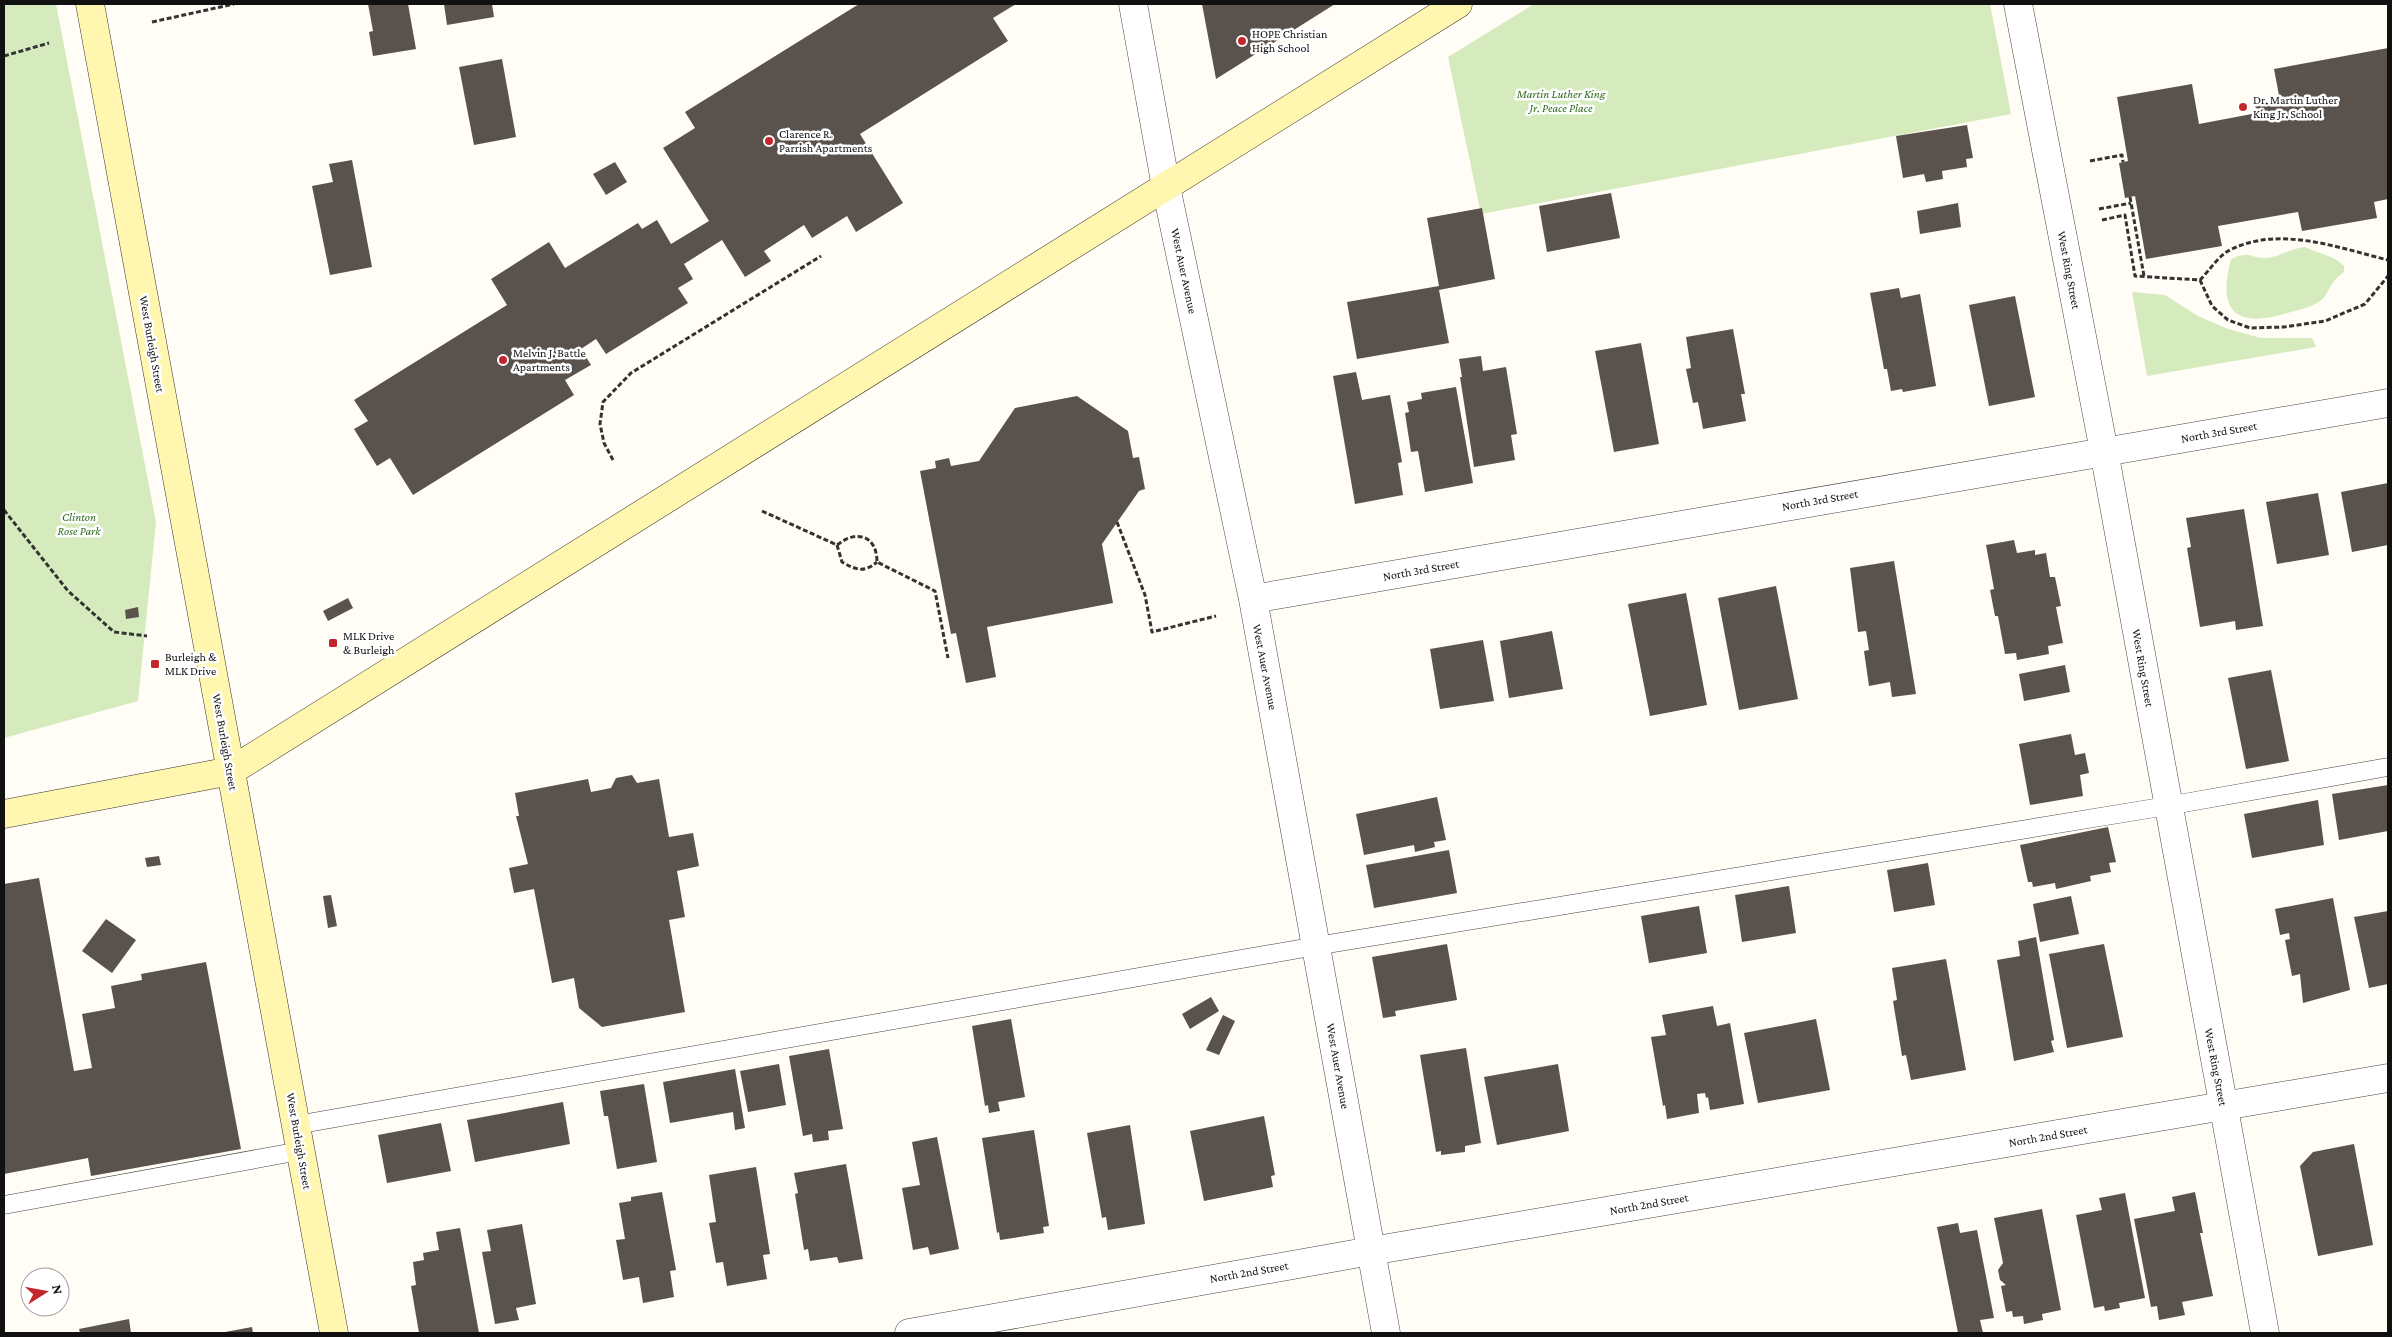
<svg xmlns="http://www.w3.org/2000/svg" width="2392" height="1337" viewBox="0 0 2392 1337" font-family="'Crimson Pro',serif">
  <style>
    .green { fill: #d5ebbd }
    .building { fill: #5a524d }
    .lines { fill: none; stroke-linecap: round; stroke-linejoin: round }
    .lane-casing { stroke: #444; stroke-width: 19 }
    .street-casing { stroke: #444; stroke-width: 29 }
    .secondary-casing { stroke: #333; stroke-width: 29 }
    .path { stroke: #333; stroke-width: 3; stroke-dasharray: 5 2.5; stroke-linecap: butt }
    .lane { stroke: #fff; stroke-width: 18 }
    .street { stroke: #fff; stroke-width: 28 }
    .secondary { stroke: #fff6b0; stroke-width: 28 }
    .poi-dot { fill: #c4262e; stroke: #fff; stroke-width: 2 }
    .labels { text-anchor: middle; stroke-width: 5; stroke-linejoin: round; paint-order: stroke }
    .poi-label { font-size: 12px; fill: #111; stroke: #fff; text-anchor: start }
    .park-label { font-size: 12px; font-style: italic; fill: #2f6b1f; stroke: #fff }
    .street-label { font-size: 12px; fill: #111; stroke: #fff }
  </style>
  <rect width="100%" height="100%" fill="#fffdf5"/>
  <path class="green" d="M4 4H56L156 522 138 701 4 738Z
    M1534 4H1990L2011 114 1481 214 1448 57Z
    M2305 247C2317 253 2335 256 2344 266V272C2340 275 2336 278 2333 283 2328 288 2326 298 2320 301 2310 308 2298 310 2287 313 2235 329 2217 311 2231 259 2251 250 2249 258 2266 258 2280 257 2291 248 2305 247Z
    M2132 292 2165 295 2198 316 2228 329 2261 338H2312L2316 347 2147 376Z"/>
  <path class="building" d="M368 4H408L416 49 373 56 369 32 373 31Z
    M444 4H492L494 17 447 25Z
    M859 4H1016L993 18 1008 41 860 134 903 203 856 232 847 216 812 238 804 225 764 251 771 261 745 277 722 240 684 264 693 279 678 288 688 303 606 354 596 339 581 349 591 365 565 380 574 395 413 495 390 458 377 466 354 429 368 421 354 400 507 305 491 279 549 242 565 268 638 223 642 229 657 220 671 244 709 221 663 148 695 128 685 112Z
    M1202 4H1335L1216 79Z
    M2388 48V199L2374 202 2377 218 2302 231 2298 212 2218 226 2222 246 2146 259 2135 196 2125 198 2119 163 2128 161 2117 97 2192 84 2199 124 2257 113 2255 105 2280 101 2274 69Z
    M502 59 516 137 474 145 459 67Z
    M1967 125 1973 158 1966 159 1967 167 1942 171 1943 179 1926 182 1924 174 1903 178 1896 136Z
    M352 160 372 267 330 275 312 186 333 182 329 164Z
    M615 162 627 182 606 195 593 174Z
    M1611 193 1620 238 1547 252 1539 206Z
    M1958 203 1961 227 1920 234 1917 211Z
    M1482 208 1495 279 1439 290 1449 343 1357 359 1347 302 1439 286 1427 218Z
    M1899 288 1901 298 1920 294 1936 386 1903 392 1902 389 1891 391 1887 369H1884L1870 293Z
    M2015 296 2035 397 1989 406 1969 305Z
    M1733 329 1745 394H1741L1746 421 1703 429 1698 402 1693 403 1686 369 1691 368 1686 337Z
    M1641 343 1659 444 1614 452 1595 351Z
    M1481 356 1483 371 1506 367 1517 434 1511 435 1515 460 1474 467 1460 377H1462L1459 359Z
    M1356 372 1362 400 1390 395 1402 462 1398 463 1403 495 1355 504 1333 376Z
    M1456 387 1473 483 1425 492 1418 451 1411 452 1405 413 1409 412 1407 402 1422 399 1421 393Z
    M1077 396 1128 431 1133 458 1139 457 1145 489 1139 491 1102 544 1113 603 987 627 996 677 966 683 956 633 951 634 920 471 936 468 935 461 949 458 951 466 979 461 1015 408Z
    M2388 483V545L2352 552 2341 492Z
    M2318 493 2329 555 2277 564 2266 502Z
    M2244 509 2263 626 2236 630 2235 621 2200 627 2187 548 2191 547 2186 518Z
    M2014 540 2017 553 2035 550V555L2046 553 2050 577H2055L2061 606 2056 607 2063 643 2048 646 2049 654 2017 660 2016 653 2005 654 1998 616H1995L1990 590 1994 589 1986 545Z
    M1894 561 1916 694 1892 697 1890 682 1869 686 1864 651 1869 650 1866 631 1858 632 1850 568Z
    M1776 586 1798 699 1739 710 1718 598Z
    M1686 593 1707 705 1650 716 1628 604Z
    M348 598 353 608 328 621 323 611Z
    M138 607 139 617 126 619 125 610Z
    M1552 631 1563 689 1509 698 1500 641Z
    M1483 640 1494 701 1440 709 1430 649Z
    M2065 665 2070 692 2024 701 2019 674Z
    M2271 670 2289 761 2246 769 2228 678Z
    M2071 734 2075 755 2085 753 2089 773 2080 775 2083 796 2030 805 2019 744Z
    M632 775 637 783 659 779 669 837 693 833 699 866 677 871 685 917 669 920 685 1012 602 1027 579 1008 574 978 552 983 534 889 514 893 509 868 528 864 516 816H519L515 793 588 779 591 792 611 788 616 778Z
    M2388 785V831L2339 840 2332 794Z
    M1437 797 1446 840 1434 842 1435 847 1415 852 1414 845 1364 855 1356 814Z
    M2318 800 2324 845 2252 858 2244 814Z
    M2108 827 2116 862 2109 863 2111 872 2090 876 2091 881 2056 889 2055 883 2033 887 2032 882H2028L2020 845Z
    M1449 850 1457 893 1374 908 1366 865Z
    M159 856 161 865 147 867 145 858Z
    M1928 863 1935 905 1894 912 1887 870Z
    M39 878 74 1071 92 1068 82 1014 115 1008 111 986 142 980 141 974 206 962 241 1149 91 1176 88 1158 4 1174V884Z
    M1789 886 1796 933 1742 942 1735 895Z
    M331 895 337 926 328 928 323 896Z
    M2071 896 2079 934 2040 942 2033 904Z
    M2333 898 2350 990 2303 1003 2300 974 2292 976 2285 940 2290 939 2289 933 2280 935 2275 909Z
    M1699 906 1707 953 1649 963 1641 916Z
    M2388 911V984L2369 988 2354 917Z
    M106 919 136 940 112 973 82 951Z
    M2036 937 2054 1040 2051 1041 2054 1052 2014 1061 1997 960 2020 956 2018 941Z
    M1447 944 1457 1000 1395 1011 1396 1016 1383 1018 1372 957Z
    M2104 944 2123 1037 2067 1048 2049 954Z
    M1946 959 1966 1070 1911 1080 1906 1055 1902 1056 1893 1001 1897 1000 1892 968Z
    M1211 997 1219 1011 1190 1029 1182 1014Z
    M1713 1006 1717 1026 1730 1023 1744 1104 1710 1110 1708 1097 1706 1098 1705 1093 1697 1094 1699 1113 1667 1119 1665 1105 1663 1106 1651 1037 1666 1035 1662 1015Z
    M1223 1015 1235 1021 1219 1055 1206 1050Z
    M1011 1019 1025 1097 998 1102 1000 1111 989 1113 988 1105 985 1106 972 1026Z
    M1816 1019 1830 1090 1758 1103 1744 1033Z
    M1466 1048 1481 1143 1465 1146V1152L1441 1155V1151L1436 1152 1420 1055Z
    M829 1049 843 1129 828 1131 829 1140 813 1142 812 1134 803 1136 789 1056Z
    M779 1064 786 1105 748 1112 740 1071Z
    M1558 1064 1569 1131 1497 1145 1484 1077Z
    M735 1069 745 1128 735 1130 733 1112 670 1123 663 1082Z
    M644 1084 657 1162 617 1169 608 1116H604L600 1091Z
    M563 1102 570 1144 475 1162 467 1120Z
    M1264 1116 1275 1175 1271 1176 1273 1187 1204 1201 1190 1131Z
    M441 1123 451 1171 387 1183 378 1135Z
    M1130 1125 1145 1224 1108 1230 1106 1217 1102 1218 1087 1133Z
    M1034 1130 1049 1226 1043 1227 1044 1233 1000 1240 999 1232 997 1233 982 1138Z
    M937 1137 959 1249 930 1255 928 1247 913 1250 902 1188 920 1185 912 1142Z
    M2354 1144 2373 1245 2318 1256 2300 1166 2313 1152Z
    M846 1164 863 1259 839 1263 837 1257 810 1261 808 1249 804 1250 795 1194 798 1193 794 1173Z
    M756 1167 770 1254 763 1255 767 1279 727 1286 723 1262 716 1263 709 1223 716 1222 709 1175Z
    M662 1192 676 1270 670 1271 674 1297 643 1303 639 1277 623 1280 616 1240 625 1239 619 1203 631 1201V1197Z
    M2195 1192 2203 1233H2200L2213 1296 2182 1302 2185 1315 2159 1320 2157 1306 2151 1307 2134 1219 2175 1211 2172 1197Z
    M2125 1193 2145 1298 2119 1303 2120 1308 2105 1311 2104 1306 2094 1308 2076 1215 2102 1210 2099 1198Z
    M2042 1209 2061 1310 2042 1314 2043 1320 2024 1324 2023 1316 2013 1317 2012 1311 2006 1312 2001 1286 2006 1285 2000 1280 1998 1270 2003 1263 1994 1218Z
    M1958 1223 1960 1233 1977 1230 1994 1318 1980 1320 1983 1333H1958L1937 1227Z
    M522 1224 536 1304 516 1308 519 1320 495 1324 482 1252 491 1251 487 1230Z
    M460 1228 479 1333H419L411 1286 416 1285 413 1262 424 1260 423 1253 439 1250 436 1232Z
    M129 1319 131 1333H80L79 1329Z
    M252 1327 253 1333H225V1332Z"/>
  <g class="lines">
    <g class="lane-casing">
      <path id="lane" d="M296 1125 1316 946 2167 806 2388 767
        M4 1205 300 1151"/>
    </g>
    <g class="street-casing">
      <path id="street" d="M1133 4 1166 187 1253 599 1386 1333
        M2018 4 2104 451 2265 1333
        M1253 599 2388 403
        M909 1333 1371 1251 2388 1078"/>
    </g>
    <g class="secondary-casing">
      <path id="secondary" d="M90 4 334 1333
        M4 814 231 771 1458 4"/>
    </g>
    <path class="path" d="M152 22 234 4
      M4 56 49 43
      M2090 161 2122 155 2123 162
      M2130 197 2144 276
      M2099 209 2131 203
      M2102 220 2125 215 2135 276 2200 280
      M2200 280 2212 306 2228 320 2250 328 2284 327 2325 321 2365 304 2388 276
      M2200 280C2209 271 2219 255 2230 250 2279 225 2339 248 2388 260
      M613 460 604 443 600 424 603 402 631 373 821 256
      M4 510 68 591 114 632 147 636
      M762 511 837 545C857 529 877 536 877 562L935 591 948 658
      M1117 522 1145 595 1152 632 1216 616
      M837 545 842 562C856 570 864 573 877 562"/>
    <use href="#lane" class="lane"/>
    <use href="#street" class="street"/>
    <use href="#secondary" class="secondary"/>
  </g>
  <g class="poi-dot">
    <circle cx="1242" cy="41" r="5"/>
    <circle cx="2243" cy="107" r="5"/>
    <circle cx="769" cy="141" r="5"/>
    <circle cx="503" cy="360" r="5"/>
    <rect x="328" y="638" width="10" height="10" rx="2.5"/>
    <rect x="150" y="659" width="10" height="10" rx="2.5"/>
  </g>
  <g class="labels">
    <g class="poi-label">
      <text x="1252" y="38">HOPE Christian<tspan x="1252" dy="14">High School</tspan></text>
      <text x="2253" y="104">Dr. Martin Luther<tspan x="2253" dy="14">King Jr. School</tspan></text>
      <text x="779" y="138">Clarence R.<tspan x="779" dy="14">Parrish Apartments</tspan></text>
      <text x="513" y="357">Melvin J. Battle<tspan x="513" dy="14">Apartments</tspan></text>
      <text x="343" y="640">MLK Drive<tspan x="343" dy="14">&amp; Burleigh</tspan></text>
      <text x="165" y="661">Burleigh &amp;<tspan x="165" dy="14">MLK Drive</tspan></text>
    </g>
    <g class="park-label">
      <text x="1561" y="98">Martin Luther King<tspan x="1561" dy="14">Jr. Peace Place</tspan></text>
      <text x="79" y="521">Clinton<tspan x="79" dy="14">Rose Park</tspan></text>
    </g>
    <g class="street-label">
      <text transform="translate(2069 270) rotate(79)" y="4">West Ring Street</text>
      <text transform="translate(1184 271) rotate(78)" y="4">West Auer Avenue</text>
      <text transform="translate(152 344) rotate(80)" y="4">West Burleigh Street</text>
      <text transform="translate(2219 432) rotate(-10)" y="4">North 3rd Street</text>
      <text transform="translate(1820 500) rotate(-10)" y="4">North 3rd Street</text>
      <text transform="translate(1421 570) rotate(-10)" y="4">North 3rd Street</text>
      <text transform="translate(1265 667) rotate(79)" y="4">West Auer Avenue</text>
      <text transform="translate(2143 668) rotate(80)" y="4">West Ring Street</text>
      <text transform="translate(225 742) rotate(80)" y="4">West Burleigh Street</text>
      <text transform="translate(1338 1066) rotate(80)" y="4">West Auer Avenue</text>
      <text transform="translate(2216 1067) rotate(79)" y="4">West Ring Street</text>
      <text transform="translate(2048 1136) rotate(-10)" y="4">North 2nd Street</text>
      <text transform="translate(299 1141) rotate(80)" y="4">West Burleigh Street</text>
      <text transform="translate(1649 1204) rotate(-10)" y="4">North 2nd Street</text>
      <text transform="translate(1249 1272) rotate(-10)" y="4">North 2nd Street</text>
    </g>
  </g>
  <rect width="2392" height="1337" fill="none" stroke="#111111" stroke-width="10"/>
  <g transform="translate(45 1292) rotate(79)"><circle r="24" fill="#ffffff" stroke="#a0a0a0"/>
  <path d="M0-4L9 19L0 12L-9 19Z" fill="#c4262e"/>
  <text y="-8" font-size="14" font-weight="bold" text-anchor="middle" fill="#111111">N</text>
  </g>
</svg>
